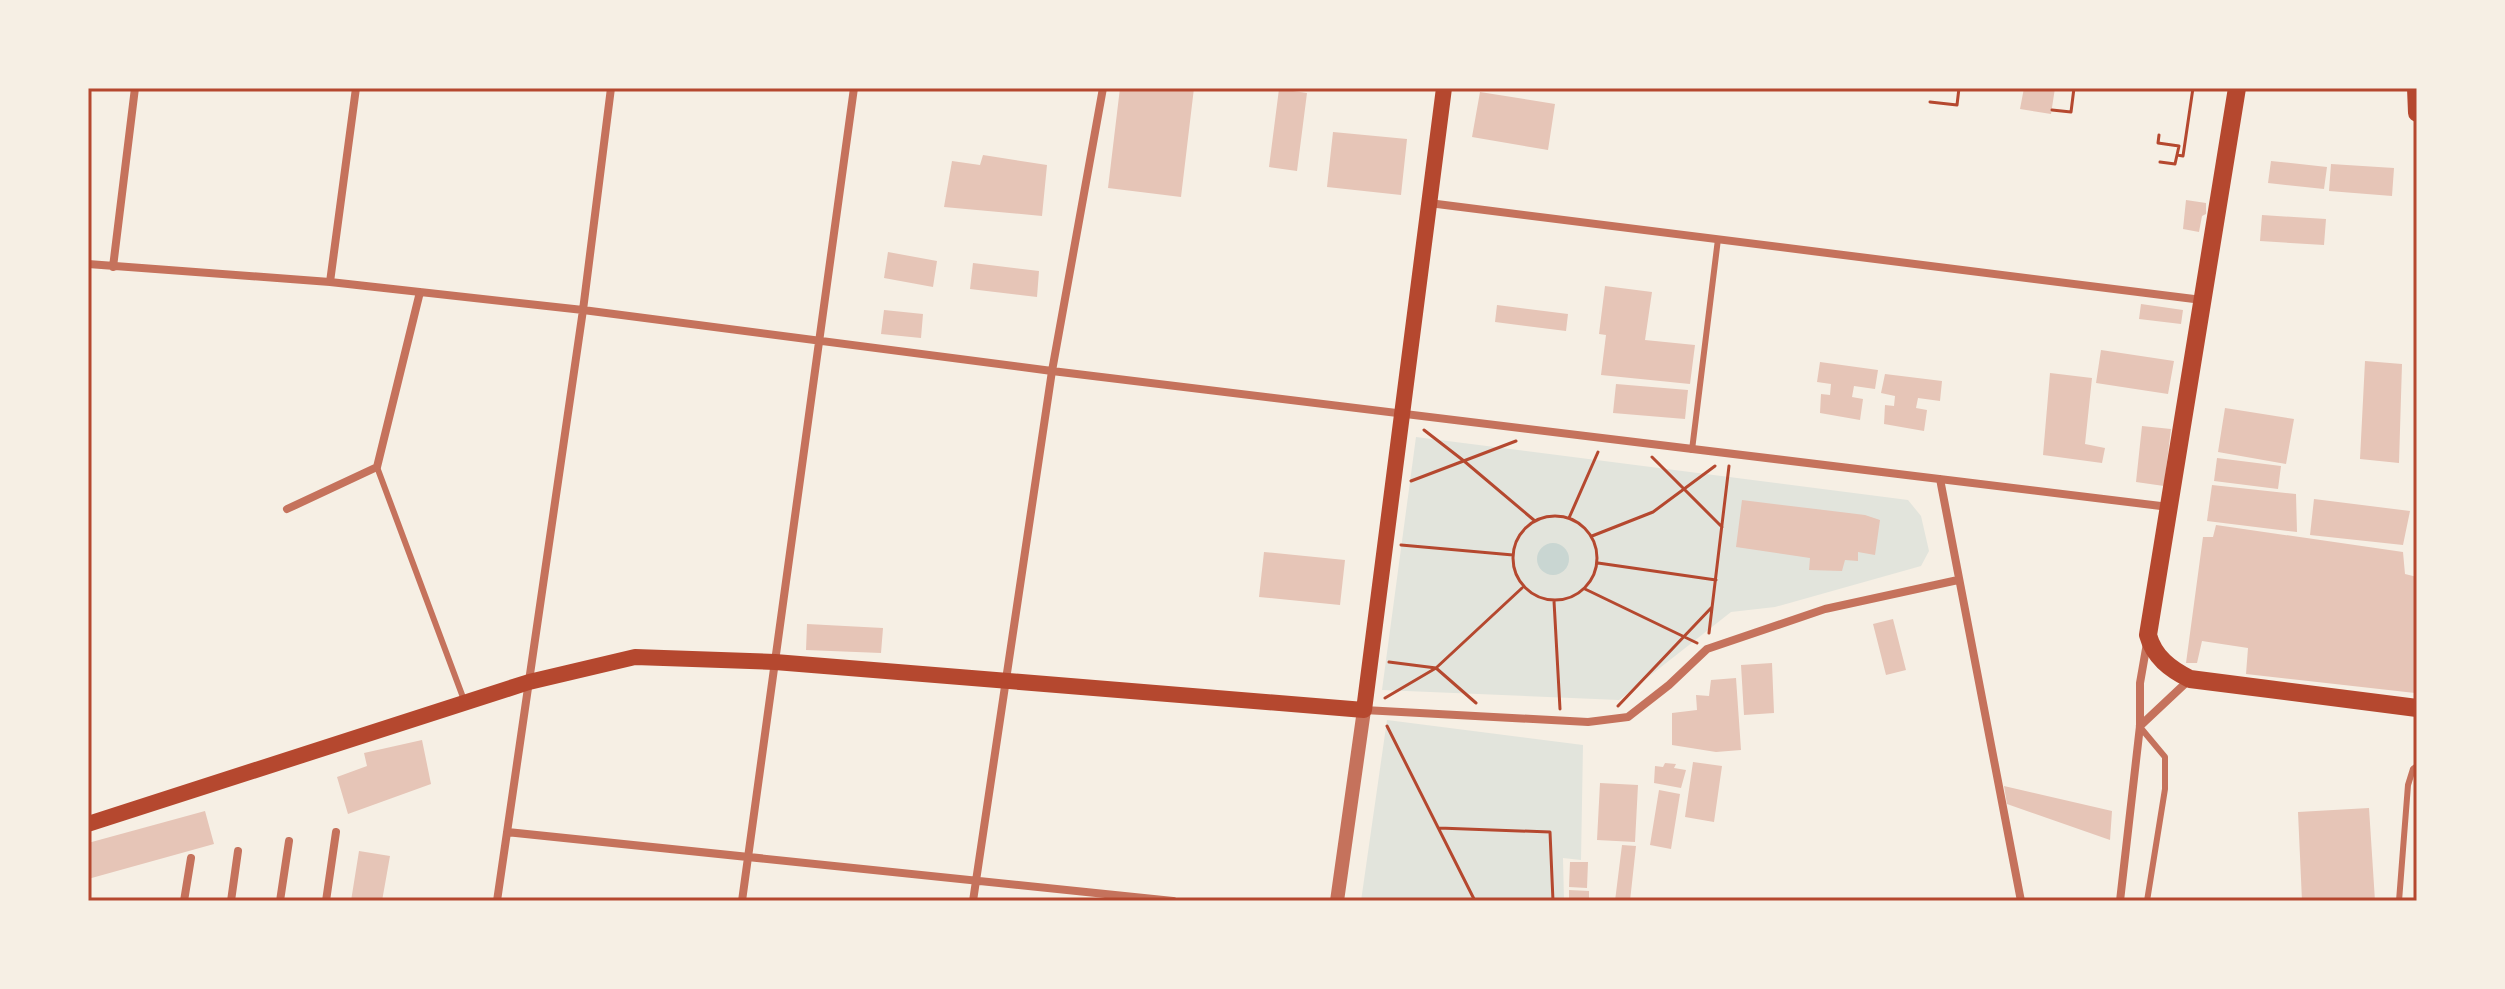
<svg xmlns="http://www.w3.org/2000/svg" width="2505" height="989" viewBox="0 0 2505 989" font-family="'Source Sans 3',sans-serif">
  <style>
    .green { fill: #e2e4dc }
    .water { fill: #c9d6d2 }
    .building { fill: #e6c5b7 }
    .lines { fill: none; stroke-linecap: round; stroke-linejoin: round }
    .path { stroke: #b5482f; stroke-width: 3 }
    .service { stroke: #c5725c; stroke-width: 6 }
    .minor { stroke: #c5725c; stroke-width: 8 }
    .tertiary { stroke: #c5725c; stroke-width: 14 }
    .secondary { stroke: #b5482f; stroke-width: 16 }
    .primary { stroke: #b5482f; stroke-width: 18 }
    .neatline { fill: none; stroke: #b5482f; stroke-width: 3 }
  </style>
  <rect width="100%" height="100%" fill="#f6efe4"/>
  <path class="green" d="M1416 437 1908 500 1921 516 1929 551 1921 566 1775 607 1731 612 1619 700 1382 690Z
    M1387 720 1583 745 1581 860 1563 858 1564 901H1361Z"/>
  <path class="water" d="M1537 559a16 16 0 1 1 32 0a16 16 0 1 1-32 0Z"/>
  <path class="building" d="M1120 88H1194L1181 197 1108 188Z
    M2024 88H2055L2051 114 2020 109Z
    M1279 89 1307 93 1297 171 1269 167Z
    M1480 92 1555 104 1548 150 1472 137Z
    M1333 132 1407 139 1401 195 1327 187Z
    M983 155 1047 165 1042 216 944 207 952 161 980 165Z
    M2271 161 2327 167 2324 189 2268 183Z
    M2331 164 2394 168 2392 196 2329 191Z
    M2186 200 2206 203V214L2202 216 2199 232 2183 229Z
    M2262 215 2326 219 2324 245 2260 241Z
    M888 252 937 261 933 287 884 278Z
    M973 263 1039 271 1037 297 970 289Z
    M1605 286 1652 292 1645 340 1695 345 1690 384 1601 375 1606 335 1599 334Z
    M2141 304 2183 310 2181 324 2139 319Z
    M1497 305 1568 314 1566 331 1495 322Z
    M884 310 923 314 921 338 881 334Z
    M2101 350 2174 361 2168 394 2096 383Z
    M2365 361 2402 364 2399 463 2360 459Z
    M1820 362 1878 370 1875 389 1854 386 1852 397 1863 399 1860 420 1820 413 1821 394 1830 395 1831 384 1817 382Z
    M2050 373 2092 378 2085 444 2105 448 2102 463 2043 455Z
    M1885 374 1942 381 1940 401 1918 398 1916 408 1927 410 1924 431 1884 424 1885 405 1894 406 1895 396 1881 393Z
    M1616 384 1688 390 1685 419 1613 413Z
    M2225 408 2294 419 2286 464 2218 452Z
    M2142 426 2171 429 2164 486 2136 482Z
    M2217 458 2281 466 2278 489 2214 481Z
    M2212 485 2296 494 2297 532 2207 521Z
    M2314 499 2410 511 2403 545 2310 535Z
    M1742 500 1865 515 1880 520 1875 555 1858 552V561L1845 560 1842 571 1809 570 1810 558 1736 547Z
    M2216 525 2403 552 2405 574 2417 577V682L2415 693 2246 674 2248 648 2202 641 2197 663H2186L2203 537H2213Z
    M1264 552 1345 560 1340 605 1259 597Z
    M1893 619 1906 670 1886 675 1873 624Z
    M807 624 883 628 881 653 806 650Z
    M1772 663 1774 713 1744 715 1741 665Z
    M1736 678 1741 750 1716 752 1672 745V713L1697 710 1696 695 1709 696 1711 680Z
    M422 740 431 784 348 814 337 777 367 766 364 753Z
    M1693 762 1722 766 1714 822 1685 817Z
    M1665 763 1676 764 1674 768 1686 770 1681 788 1654 783 1655 766 1663 767Z
    M1600 783 1638 785 1635 842 1597 840Z
    M2004 786 2112 811 2110 840 2007 804Z
    M1659 790 1680 794 1671 849 1650 845Z
    M2369 808 2375 901H2302L2298 812Z
    M205 811 214 844 88 879V843Z
    M1622 845 1636 846 1630 901H1615Z
    M359 851 390 856 382 901H351Z
    M1570 862H1588L1587 888 1569 887Z
    M1569 890 1589 891V901H1569Z"/>
  <g class="lines">
    <path class="path" d="M1930 102 1957 105 1959 88
      M2052 110 2071 112 2074 88
      M2159 135 2158 143 2179 146 2175 164 2160 162
      M2177 155 2183 156 2193 88
      M1424 430 1464 461 1535 521
      M1652 457 1722 527
      M1411 481 1516 441
      M1513 558a42 42 0 1 1 84 0a42 42 0 1 1-84 0Z
      M1569 518 1598 452
      M1592 536 1653 512 1715 466
      M1401 545 1513 555
      M1598 563 1716 580
      M1585 589 1697 643
      M1554 601 1560 709
      M1709 633 1729 466
      M1389 662 1436 668 1476 703
      M1385 698 1436 668 1522 588
      M1618 706 1712 607
      M1387 726 1475 901
      M1439 828 1550 832 1553 901"/>
    <path class="service" d="M1692 450 1718 239
      M377 467 464 700
      M2140 727 2165 757V789L2147 901
      M2399 901 2408 785 2413 769 2417 766"/>
    <path class="minor" d="M1429 203 2202 300
      M88 264 330 282 583 310 1052 371 2169 507
      M113 267 135 88
      M330 282 356 88
      M1940 479 2021 901
      M287 509 377 467 420 292
      M1364 710 1588 722 1628 717 1669 685 1707 649 1825 609 1958 580
      M2140 726 2189 680
      M507 832 1173 901
      M184 901 191 858
      M231 901 238 851
      M280 901 289 841
      M326 901 336 832
      M497 901 583 310 611 88
      M742 901 854 88
      M973 901 1052 371 1103 88
      M2120 901 2140 726V683L2147 643"/>
    <path class="tertiary" d="M1337 901 1364 710"/>
    <path class="secondary" d="M88 824 529 682 635 657 775 662 1364 710 1444 88"/>
    <path class="primary" d="M2237 88 2148 635C2154 657 2170 669 2190 679L2417 708
      M2416 88 2417 113"/>
  </g>
  <rect width="2505" height="989" fill="none" stroke="#f6efe4" stroke-width="180"/>
  <rect x="90" y="90" width="2325" height="809" class="neatline"/>
</svg>
